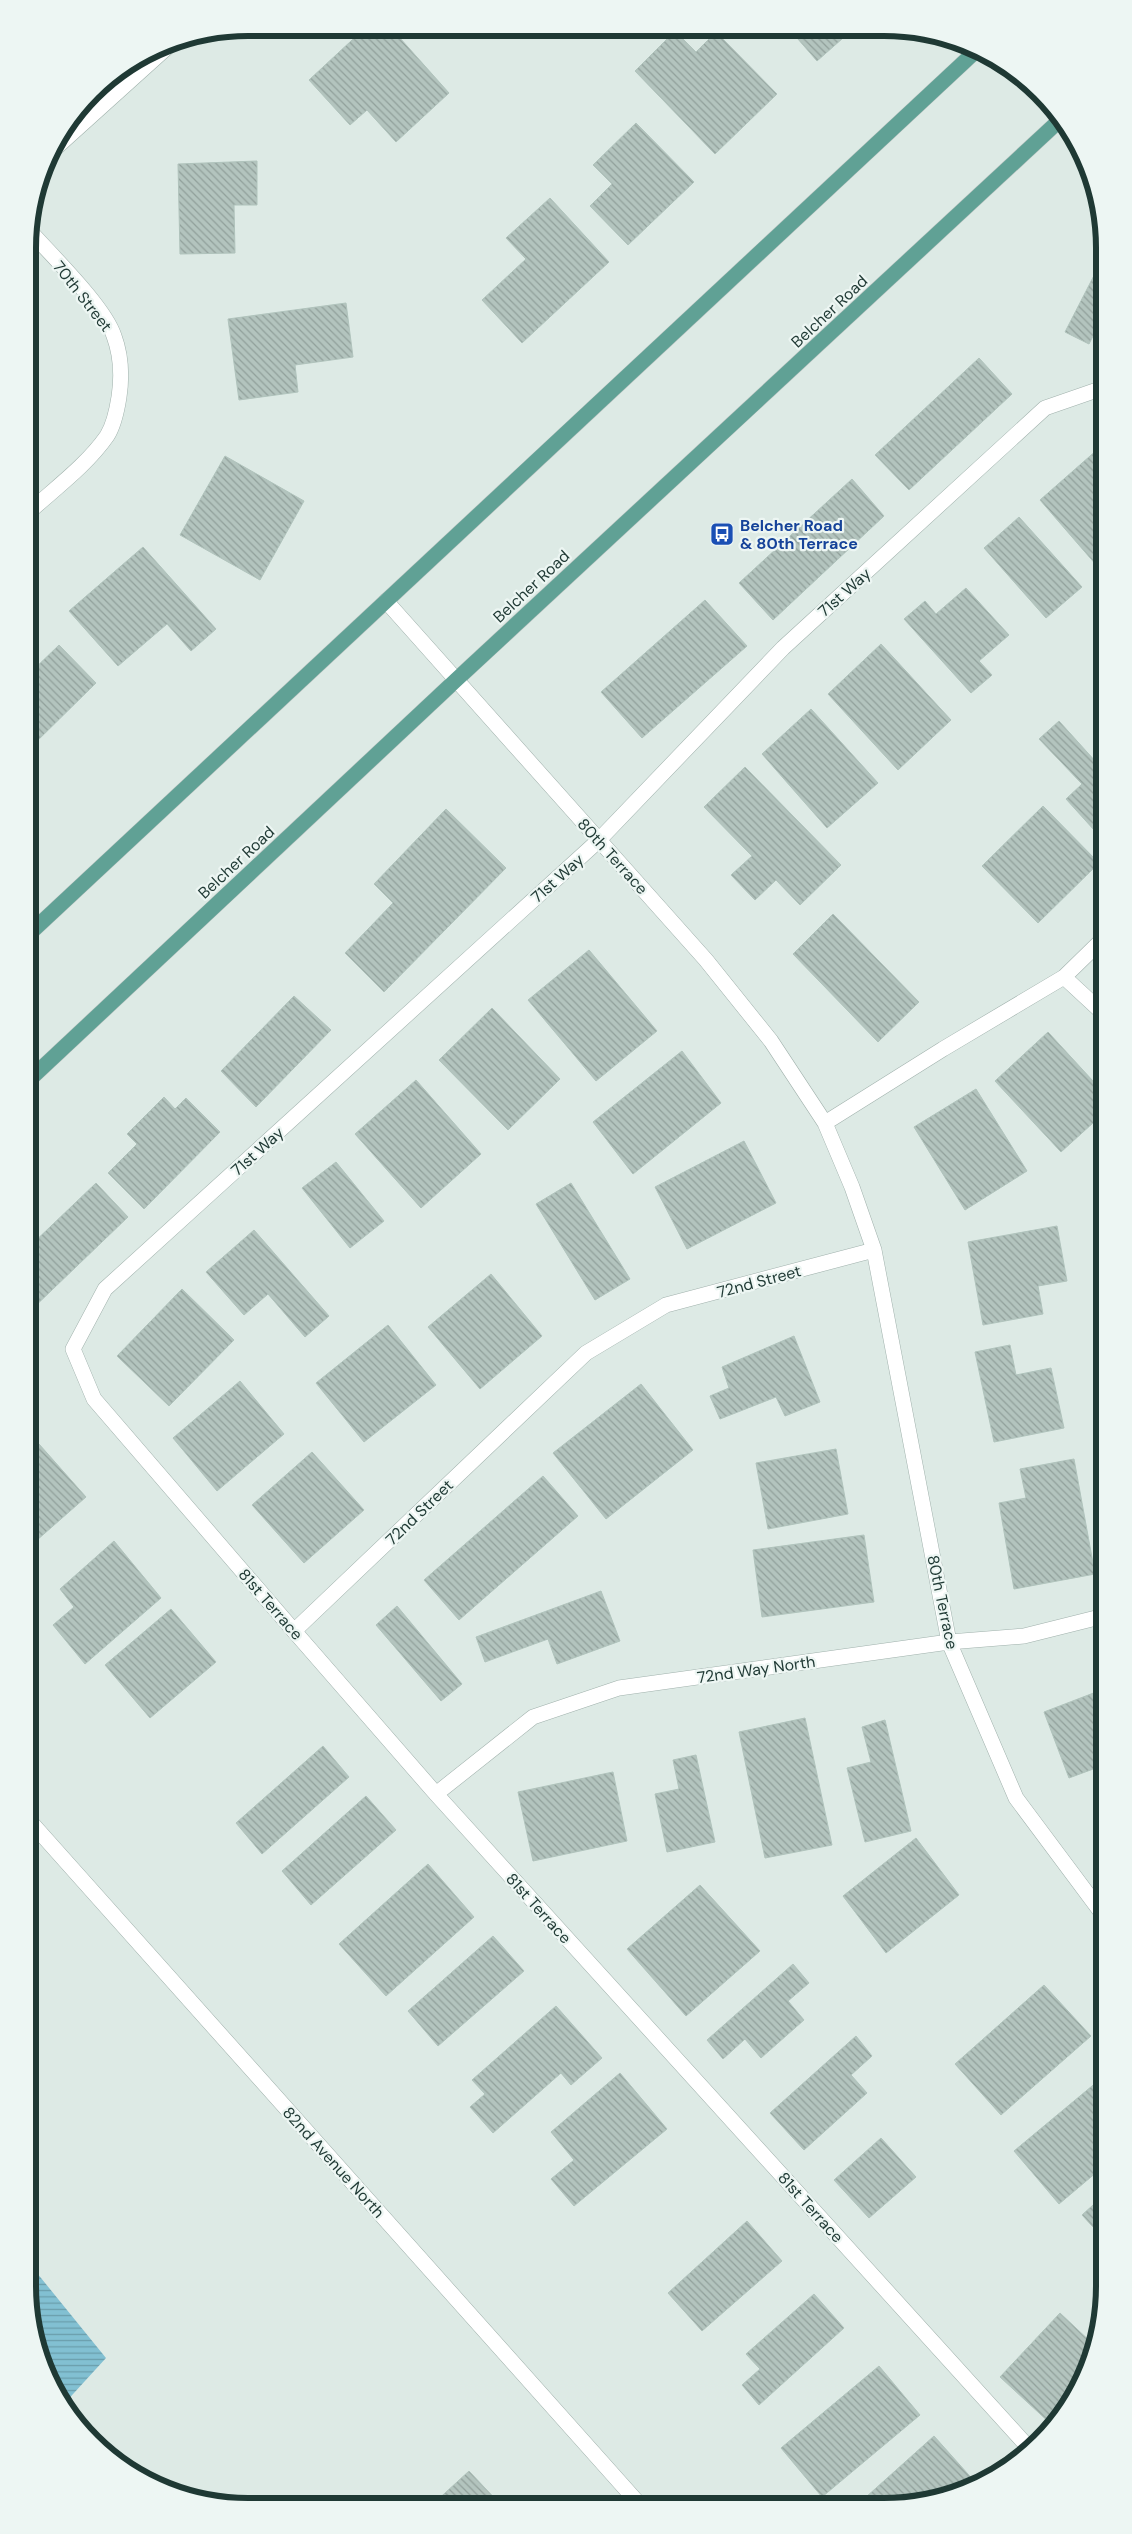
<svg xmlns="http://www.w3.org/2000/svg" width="1132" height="2534" viewBox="0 0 1132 2534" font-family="'DM Sans',sans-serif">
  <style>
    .water { fill: url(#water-rules) }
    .building { fill: url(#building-back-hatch); stroke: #b0c3bc }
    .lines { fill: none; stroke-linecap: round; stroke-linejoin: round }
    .minor-casing { stroke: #a0b1ac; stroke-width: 16 }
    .major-casing { stroke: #bcc4c2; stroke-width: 16 }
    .minor { stroke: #fff; stroke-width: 15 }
    .major { stroke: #60a195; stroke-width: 15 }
    .labels { text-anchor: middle; stroke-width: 4.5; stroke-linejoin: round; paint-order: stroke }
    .street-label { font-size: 16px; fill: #1f3934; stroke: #edf6f3 }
    .transit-label { font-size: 16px; font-weight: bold; fill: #164399; stroke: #edf6f3; text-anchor: start }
    .rim { fill: none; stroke: #1f3934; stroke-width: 6 }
  </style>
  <defs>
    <pattern id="water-rules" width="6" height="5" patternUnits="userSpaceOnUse" patternTransform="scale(1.25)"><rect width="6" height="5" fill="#82c0d2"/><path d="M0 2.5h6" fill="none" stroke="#6a9dab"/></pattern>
    <pattern id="building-back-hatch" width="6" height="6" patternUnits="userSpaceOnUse" patternTransform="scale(1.25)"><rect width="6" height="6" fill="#b3c4be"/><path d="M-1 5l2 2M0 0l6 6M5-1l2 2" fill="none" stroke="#91a09b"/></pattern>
  </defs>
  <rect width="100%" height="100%" fill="#ddeae5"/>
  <path class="water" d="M28 2262 106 2358 63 2405 35 2343 28 2286Z"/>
  <path class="building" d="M365 28H391L449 93 396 142 367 110 350 125 309 80Z
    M675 31 696 52 716 32 777 94 715 154 635 71Z
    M791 31H851L817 61Z
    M636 123 694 182 628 245 590 206 612 184 593 165Z
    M257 161V205H234L235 253 180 254 178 164Z
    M550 198 609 262 522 343 482 300 526 259 506 238Z
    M1104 256V314L1089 344 1065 332Z
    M346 303 353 357 295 365 298 392 239 400 228 319Z
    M979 358 1012 394 909 490 875 455Z
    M1098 449 1104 457V574L1040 500Z
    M225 456 304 501 260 580 180 535Z
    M852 479 884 516 773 620 739 583Z
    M1019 517 1082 587 1046 618 984 548Z
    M143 547 216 629 191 651 167 624 118 666 69 611Z
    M966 588 1009 635 979 661 992 675 971 693 904 619 925 601 936 614Z
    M705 600 747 646 642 738 601 692Z
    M881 644 951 720 898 770 828 694Z
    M59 645 96 683 31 747 28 743V675Z
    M811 709 878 783 827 828 762 754Z
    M1059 721 1096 762 1104 755V841L1066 799 1082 784 1039 739Z
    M745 767 841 865 800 905 776 880 755 900 731 875 752 856 704 807Z
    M1043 806 1099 863 1038 923 982 866Z
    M446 809 506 868 384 992 345 953 393 903 374 884Z
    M833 914 919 1002 878 1042 793 954Z
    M589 950 657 1031 596 1081 528 1000Z
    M294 996 331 1030 256 1107 221 1071Z
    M492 1008 560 1079 508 1130 439 1060Z
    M1048 1032 1104 1093V1113L1061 1152 995 1081Z
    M682 1051 721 1103 633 1174 593 1122Z
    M416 1080 481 1154 421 1208 355 1134Z
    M976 1089 1027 1171 965 1210 914 1127Z
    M164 1097 175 1109 186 1098 220 1132 144 1209 108 1173 137 1144 127 1134Z
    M744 1141 776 1203 687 1249 655 1187Z
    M336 1162 384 1221 350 1248 302 1188Z
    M1104 1179V1200L1094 1192Z
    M96 1183 128 1217 28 1313V1248Z
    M571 1183 630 1279 595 1300 536 1204Z
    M1057 1226 1067 1281 1038 1286 1043 1314 983 1325 968 1242Z
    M254 1230 329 1316 305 1337 268 1294 244 1315 206 1272Z
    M491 1274 542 1336 480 1389 428 1327Z
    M182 1289 234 1340 169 1406 117 1356Z
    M388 1325 436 1385 364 1442 316 1383Z
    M794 1336 820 1402 785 1416 776 1397 720 1419 710 1396 729 1388 722 1367Z
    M1010 1345 1016 1375 1051 1368 1064 1428 994 1442 975 1352Z
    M240 1381 284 1434 217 1491 173 1438Z
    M641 1384 693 1450 606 1519 553 1453Z
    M39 1444 86 1497 28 1548V1454Z
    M836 1449 848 1514 768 1529 756 1463Z
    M312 1452 364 1510 304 1563 252 1505Z
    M1074 1459 1095 1574 1014 1589 999 1503 1026 1498 1020 1469Z
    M543 1476 578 1516 459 1620 424 1580Z
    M864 1535 874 1602 762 1617 753 1550Z
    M114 1541 161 1598 85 1664 53 1625 74 1607 60 1589Z
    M601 1591 620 1641 557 1664 548 1639 485 1662 476 1637Z
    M397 1606 462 1684 441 1701 376 1625Z
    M171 1609 216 1662 150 1718 105 1665Z
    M1104 1689V1765L1069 1778 1044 1712Z
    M805 1718 832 1845 765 1858 739 1732Z
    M885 1720 911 1831 865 1842 847 1768 871 1762 862 1727Z
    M323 1746 349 1777 262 1854 236 1823Z
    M696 1755 715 1842 667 1852 655 1794 679 1789 673 1760Z
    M613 1772 627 1841 533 1861 518 1792Z
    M366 1796 396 1830 311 1905 282 1871Z
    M916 1838 959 1895 886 1953 843 1896Z
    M428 1864 474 1917 386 1996 339 1944Z
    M700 1885 760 1951 686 2016 627 1949Z
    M493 1936 524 1971 438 2046 408 2011Z
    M793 1964 809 1983 788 2001 804 2020 761 2058 745 2039 723 2059 707 2040Z
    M1044 1985 1091 2036 1001 2115 955 2064Z
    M556 2006 602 2058 571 2085 561 2073 493 2133 470 2107 485 2094 472 2080Z
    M856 2036 872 2056 851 2075 867 2093 804 2150 770 2113Z
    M620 2073 667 2129 574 2206 551 2179 574 2160 551 2132Z
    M1104 2076V2166L1059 2204 1014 2151Z
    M881 2138 916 2177 869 2218 834 2180Z
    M1104 2195V2239L1082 2215Z
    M747 2221 782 2261 702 2331 668 2293Z
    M814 2294 844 2328 759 2405 742 2385 760 2369 746 2354Z
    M1060 2313 1094 2345 1088 2370 1063 2414 1052 2425 1000 2377Z
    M879 2366 920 2415 822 2497 781 2448Z
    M934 2436 976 2483 941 2499 884 2506H856Z
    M469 2471 500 2504H433Z"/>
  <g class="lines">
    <g class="minor-casing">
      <path id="minor" d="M50 153 173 42
        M28 513C54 489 86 466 107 436 114 425 117 410 119 397 122 377 121 355 114 336 104 306 52 256 29 230
        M386 601 706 960 771 1041 825 1123 852 1187 874 1250 949 1642 1016 1798 1104 1916
        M1064 977 1104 1014
        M825 1123 943 1049 1064 977 1104 938
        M294 1631 586 1353 666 1305 874 1250
        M436 1794 533 1717 619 1688 949 1642 1024 1636 1104 1616
        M28 1819 640 2505
        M1029 2448 436 1794 294 1631 94 1399 73 1349 105 1289 598 841 783 648 1045 408 1097 390 1104 393"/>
    </g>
    <g class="major-casing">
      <path id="major" d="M28 935 978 49
        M28 1081 456 680 1061 119"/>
    </g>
    <use href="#minor" class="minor"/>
    <use href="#major" class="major"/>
  </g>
  <defs>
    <g id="bus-square" transform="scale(1.25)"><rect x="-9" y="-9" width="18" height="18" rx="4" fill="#1a4fb4" stroke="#edf6f3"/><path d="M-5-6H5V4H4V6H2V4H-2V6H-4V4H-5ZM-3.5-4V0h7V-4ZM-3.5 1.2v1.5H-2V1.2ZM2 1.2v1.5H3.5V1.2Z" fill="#fff"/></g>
  </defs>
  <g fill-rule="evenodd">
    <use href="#bus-square" x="722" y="534"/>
  </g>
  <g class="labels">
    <g class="street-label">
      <text transform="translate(83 296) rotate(52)" y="6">70th Street</text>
      <text transform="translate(829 311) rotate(-43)" y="6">Belcher Road</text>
      <text transform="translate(531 586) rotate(-43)" y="6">Belcher Road</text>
      <text transform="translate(844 592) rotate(-42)" y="6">71st Way</text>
      <text transform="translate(613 856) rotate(48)" y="6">80th Terrace</text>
      <text transform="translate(236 862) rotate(-43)" y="6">Belcher Road</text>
      <text transform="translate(557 878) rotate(-42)" y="6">71st Way</text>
      <text transform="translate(257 1151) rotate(-42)" y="6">71st Way</text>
      <text transform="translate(759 1281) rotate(-15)" y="6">72nd Street</text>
      <text transform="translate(419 1512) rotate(-44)" y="6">72nd Street</text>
      <text transform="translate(943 1602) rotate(78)" y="6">80th Terrace</text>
      <text transform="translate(271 1604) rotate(49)" y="6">81st Terrace</text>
      <text transform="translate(756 1669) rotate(-8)" y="6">72nd Way North</text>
      <text transform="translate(539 1908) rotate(48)" y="6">81st Terrace</text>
      <text transform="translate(334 2162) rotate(48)" y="6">82nd Avenue North</text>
      <text transform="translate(811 2207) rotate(48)" y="6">81st Terrace</text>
    </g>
    <g class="transit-label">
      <text x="740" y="531">Belcher Road<tspan x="740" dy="18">&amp; 80th Terrace</tspan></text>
    </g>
  </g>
  <path d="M0 0H1132V2534H0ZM248 36H884A212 212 0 0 1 1096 248V2286A212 212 0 0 1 884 2498H248A212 212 0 0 1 36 2286V248A212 212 0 0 1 248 36Z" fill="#edf6f3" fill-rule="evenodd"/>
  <path class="rim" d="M248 36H884A212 212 0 0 1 1096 248V2286A212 212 0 0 1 884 2498H248A212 212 0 0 1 36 2286V248A212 212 0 0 1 248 36Z"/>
</svg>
